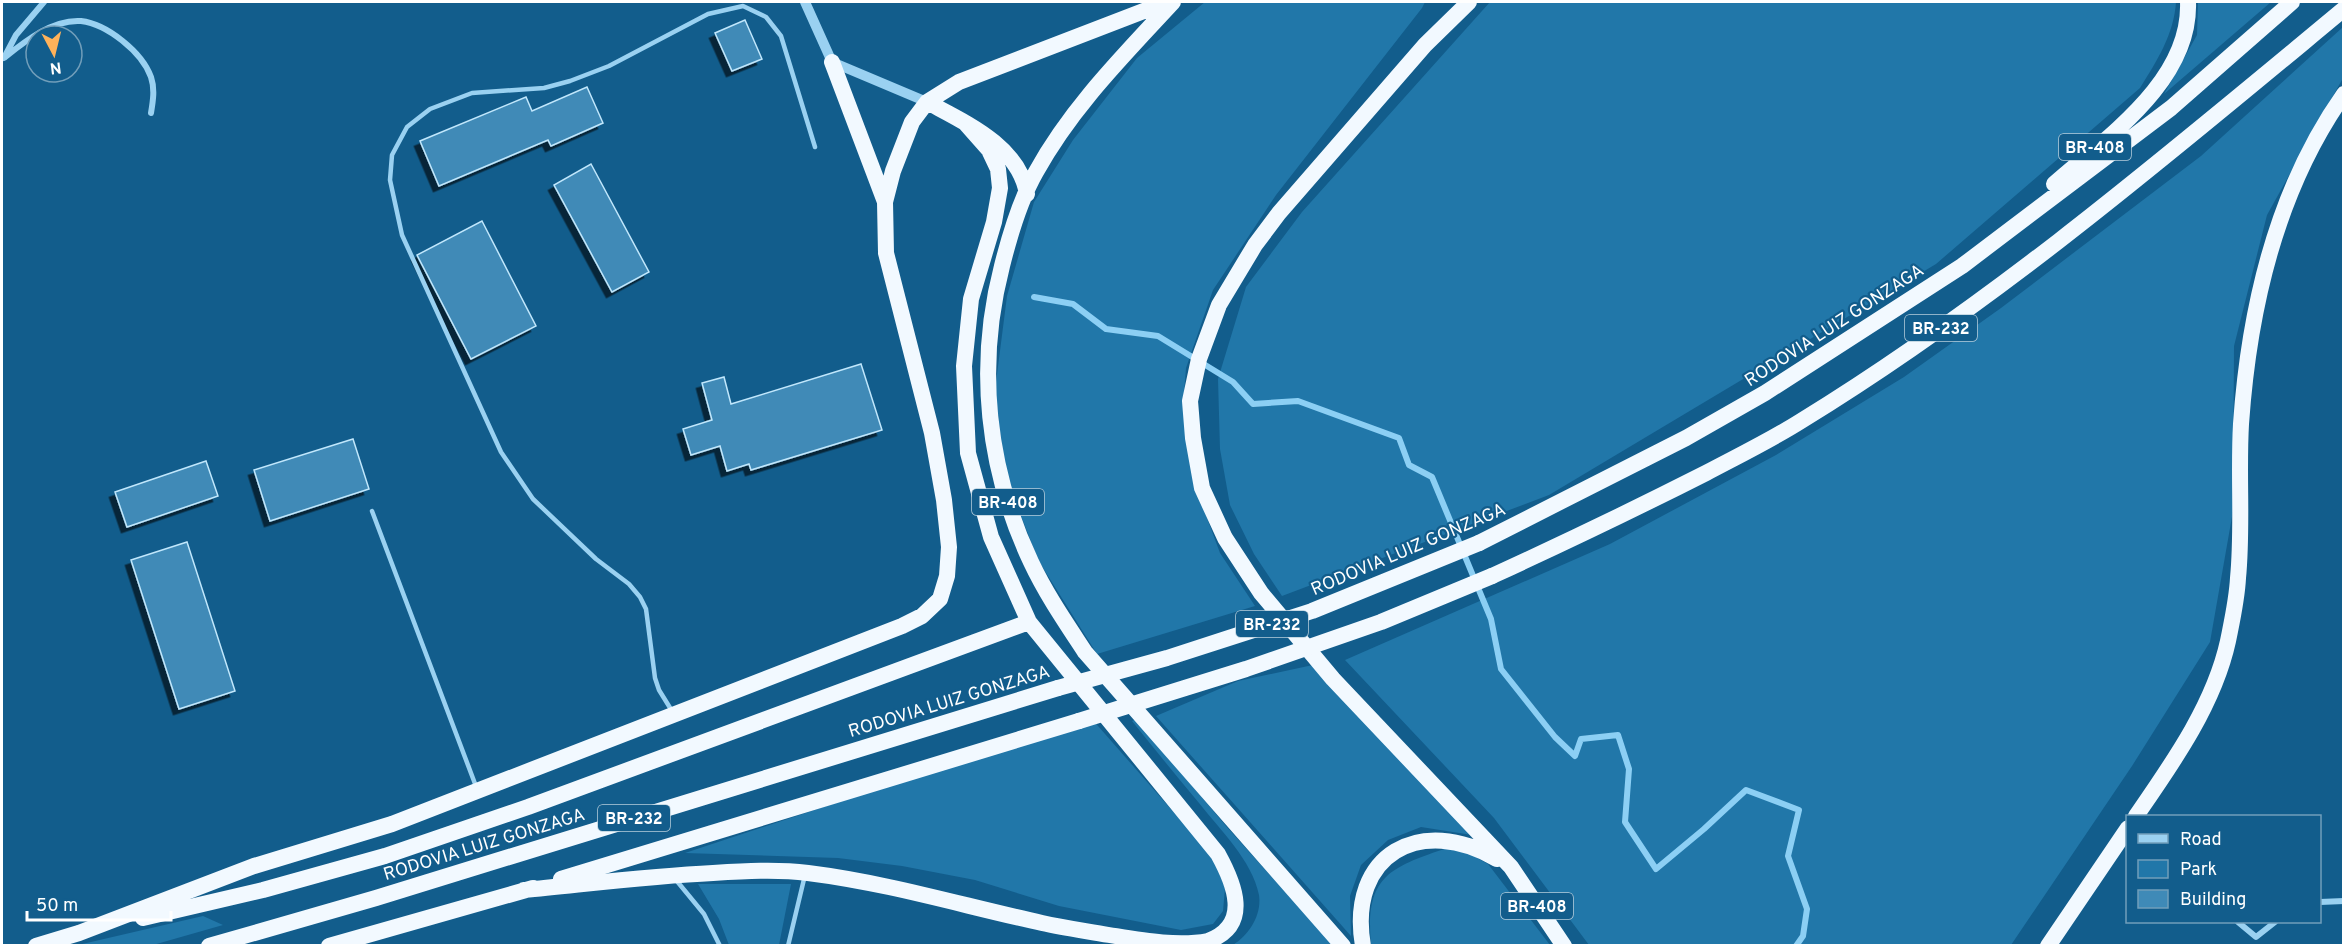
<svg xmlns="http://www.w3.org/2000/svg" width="2345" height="947" viewBox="0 0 2345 947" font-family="Overpass,sans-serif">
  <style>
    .green { fill: #2177a9 }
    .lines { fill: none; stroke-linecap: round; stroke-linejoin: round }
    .stream { stroke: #8ccff4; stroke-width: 6 }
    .building { fill: #3f8ab7; stroke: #c1e7fc; stroke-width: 1.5; filter: url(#shadow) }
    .service { stroke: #9ad1f1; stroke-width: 4.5 }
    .minor { stroke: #9ad1f1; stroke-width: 6 }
    .tertiary { stroke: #9ad1f1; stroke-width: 10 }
    .trunk { stroke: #f2f9ff; stroke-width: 16 }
    .trunk-bridge { stroke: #f2f9ff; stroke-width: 16 }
    .labels { text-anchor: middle; stroke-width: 4.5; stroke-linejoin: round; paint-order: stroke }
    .shield { fill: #125d8c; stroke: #b8cedc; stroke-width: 1.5 }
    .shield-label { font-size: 16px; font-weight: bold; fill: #fff }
    .street-label { font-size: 18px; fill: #fff; stroke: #125d8c }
  </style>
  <defs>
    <filter id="shadow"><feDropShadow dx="-5.5" dy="5.5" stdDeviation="0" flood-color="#0009"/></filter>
  </defs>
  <rect width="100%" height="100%" fill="#125d8c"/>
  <path class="green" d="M1205 2H1425L1422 8 1276 195 1213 290 1186 368 1183 406 1200 499 1220 553 1255 606 1097 654 1038 560 1005 474 995 390 1007 296 1034 202 1073 140 1137 58Z
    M1490 2H2176C2174 34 2157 61 2140 88L1936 264 1549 495 1282 596 1254 554 1230 505 1220 449 1218 379 1246 287 1302 212Z
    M2198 2H2271L2164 94 2197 35Z
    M2343 27V78L2267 215 2234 346 2233 511 2210 642 2132 766 2011 945H1589L1494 818 1345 660 1610 544 1776 455 1904 377 2001 308 2201 156Z
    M1313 665 1472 835 1421 827 1388 840 1361 865 1350 896 1351 936 1156 716 1238 681Z
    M1091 718 1213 857 1225 888 1223 911 1213 924 1181 930 1059 906 975 880 902 866 838 858 685 853Z
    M1136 719 1226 826 1333 945H1233C1249 935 1262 915 1259 895 1252 860 1220 830 1199 803 1176 776 1154 748 1132 721Z
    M1447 848 1463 850 1488 864 1550 945H1371C1365 877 1388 868 1447 848Z
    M698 884H791L779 945H729L719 919Z
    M203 916 223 925 153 945H78Z"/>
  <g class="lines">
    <path class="stream" d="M1034 297 1073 304 1106 329 1158 336 1233 382 1253 404 1298 401 1399 438 1409 465 1432 477 1491 619 1501 669 1555 737 1575 756 1581 739 1618 735 1629 769 1625 822 1656 869 1704 829 1746 790 1799 810 1788 856 1807 909 1803 936 1796 946"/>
  </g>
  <path class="building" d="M745 20 762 59 732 71 715 33Z
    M587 87 603 123 551 146 548 140 439 186 420 141 526 97 532 111Z
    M591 164 649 272 612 292 554 185Z
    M482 221 536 326 471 359 417 255Z
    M861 364 882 430 751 470 749 464 727 471 720 446 691 455 683 429 712 420 702 383 724 377 731 404Z
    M353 439 369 489 270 521 254 470Z
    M206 461 218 496 127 527 115 492Z
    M187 542 235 691 179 709 131 560Z"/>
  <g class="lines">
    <path class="service" d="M372 511 477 789
      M672 711 659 690 655 678 646 609 640 597 629 584 596 559 533 499 501 452 402 235 390 180 392 155 407 127 430 109 472 93 544 88 570 81 609 66 708 14 743 6 766 17 781 36 815 147
      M676 880 704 914 720 946
      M788 946 805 875"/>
    <path class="minor" d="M6 54 16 35 44 2
      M4 58C24 42 52 19 81 21 107 24 142 52 151 77 155 89 153 101 151 113
      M2320 902 2344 901
      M2238 922 2256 937 2275 922"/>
    <path class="tertiary" d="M805 2 832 62 927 102"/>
    <path class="trunk" d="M1173 2C1124 55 1071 108 1036 172 1020 200 1010 234 1002 266 976 366 987 469 1031 562 1046 594 1066 623 1085 652L1343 946
      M1469 2 1425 45 1279 213 1255 245 1219 305 1199 359 1190 401 1193 438 1202 488 1225 538 1261 593 1333 679 1511 867 1564 946
      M832 62 885 202
      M927 102C966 123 1019 146 1027 194
      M2054 184C2107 137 2191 81 2188 2
      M1479 543 1686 438 1765 393 1962 266 2171 108 2292 2
      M1492 576C1564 543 1635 509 1706 473 1738 456 1771 440 1801 421 1995 302 2169 154 2344 9
      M2136 816C2172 764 2214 705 2228 641 2232 621 2237 599 2238 578 2243 527 2238 475 2241 424 2249 309 2277 189 2344 94
      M561 879 1079 721
      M524 890C587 884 650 876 713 873 744 871 777 869 808 873 888 883 964 906 1042 923 1064 928 1087 931 1109 935 1140 940 1177 947 1208 941 1252 925 1234 883 1218 854L1029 622 991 537 968 453 964 366 971 299 994 222 1000 188 998 169 989 150 966 124
      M143 918 263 890 385 856 528 807 1029 622
      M36 946 79 933 254 866 392 824 902 626 922 616 940 599 947 576 949 547 944 500 932 433 886 253 885 202 893 171 912 122 927 102 959 82 1167 2
      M209 946 376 898 1058 688
      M329 946 533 888
      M1363 946C1347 854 1421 814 1497 859
      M2048 946 2128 828"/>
    <path class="trunk-bridge" d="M1058 688 1167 658 1312 611 1479 543
      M1079 721 1246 669 1381 622 1492 576"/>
  </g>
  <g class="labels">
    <g class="shield">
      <rect x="2059" y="134" width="72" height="26" rx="4.5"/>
      <rect x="1905" y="315" width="72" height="26" rx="4.5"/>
      <rect x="972" y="489" width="72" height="26" rx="4.5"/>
      <rect x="1236" y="611" width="72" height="26" rx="4.5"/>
      <rect x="598" y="805" width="72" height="26" rx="4.5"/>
      <rect x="1501" y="893" width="72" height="26" rx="4.5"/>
    </g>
    <g class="shield-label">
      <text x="2095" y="153">BR-408</text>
      <text x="1941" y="334">BR-232</text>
      <text x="1008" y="508">BR-408</text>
      <text x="1272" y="630">BR-232</text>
      <text x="634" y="824">BR-232</text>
      <text x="1537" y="912">BR-408</text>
    </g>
    <g class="street-label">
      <text transform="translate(1834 325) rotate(-33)" y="6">RODOVIA LUIZ GONZAGA</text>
      <text transform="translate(1408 549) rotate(-23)" y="6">RODOVIA LUIZ GONZAGA</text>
      <text transform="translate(949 701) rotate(-17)" y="6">RODOVIA LUIZ GONZAGA</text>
      <text transform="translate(484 844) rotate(-17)" y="6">RODOVIA LUIZ GONZAGA</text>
    </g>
  </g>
  <rect width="2345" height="947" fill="none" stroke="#ffffff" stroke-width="6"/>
  <rect x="2126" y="815" width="195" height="108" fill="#125d8c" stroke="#719eba" stroke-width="1.5"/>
  <rect x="2138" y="834" width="30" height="9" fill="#9ad1f1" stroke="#719eba" stroke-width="1.5"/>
  <text x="2180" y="845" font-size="18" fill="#ffffff">Road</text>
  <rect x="2138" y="860" width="30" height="18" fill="#2177a9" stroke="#719eba" stroke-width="1.5"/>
  <text x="2180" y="875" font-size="18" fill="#ffffff">Park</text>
  <rect x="2138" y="890" width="30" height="18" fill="#3f8ab7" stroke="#719eba" stroke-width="1.5"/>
  <text x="2180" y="905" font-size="18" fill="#ffffff">Building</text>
  <g transform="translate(54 54) rotate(173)"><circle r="28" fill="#125d8c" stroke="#719eba" stroke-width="1.5"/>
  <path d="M0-4.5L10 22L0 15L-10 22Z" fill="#ffb25a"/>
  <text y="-9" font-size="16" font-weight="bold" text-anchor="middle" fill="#ffffff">N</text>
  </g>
  <path d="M27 911v9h144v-9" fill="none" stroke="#ffffff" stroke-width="3"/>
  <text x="36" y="911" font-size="18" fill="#ffffff" stroke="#125d8c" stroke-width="4.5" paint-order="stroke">50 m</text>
</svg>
